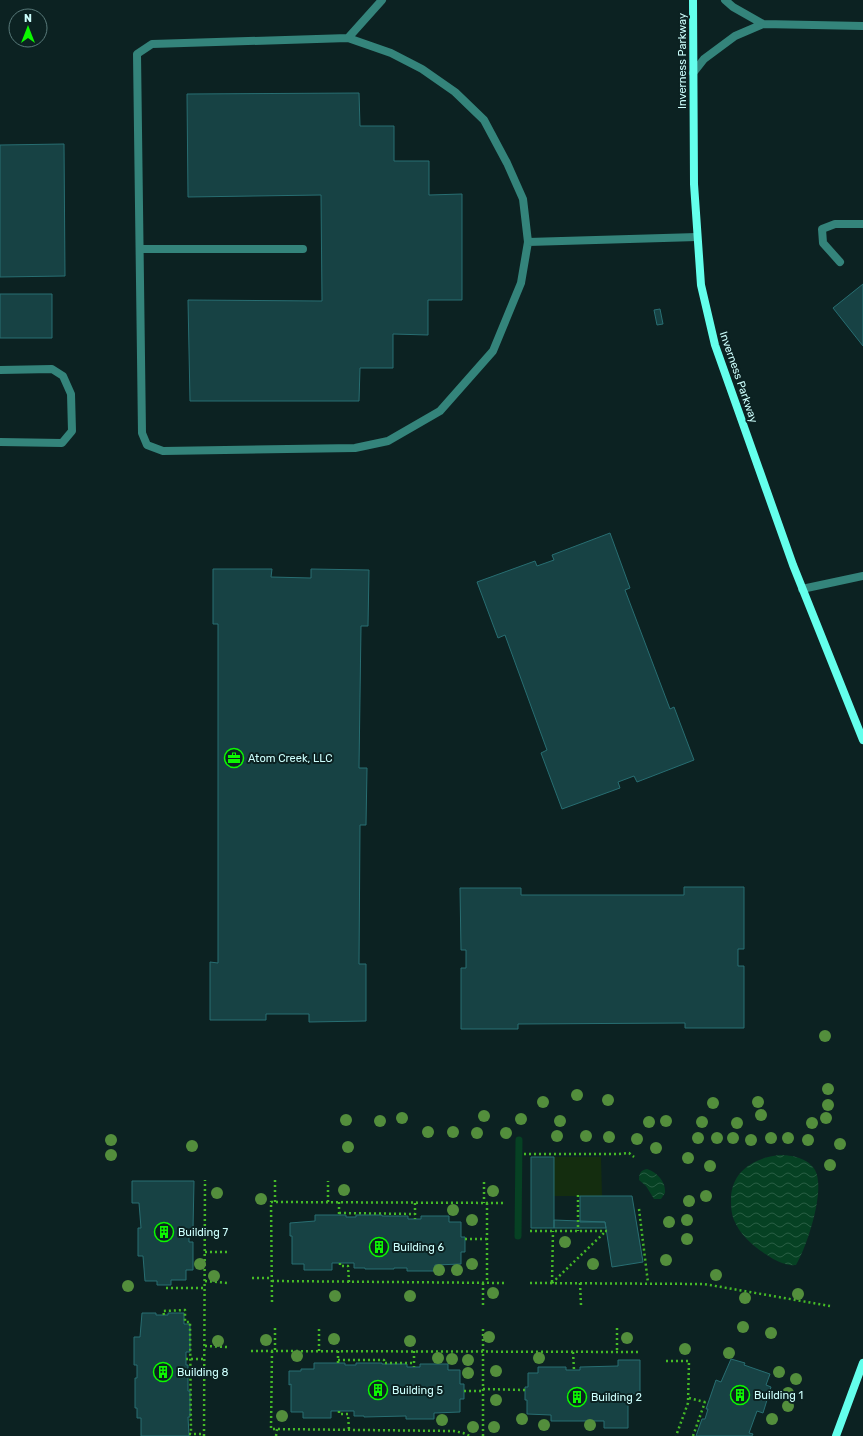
<svg xmlns="http://www.w3.org/2000/svg" width="863" height="1436" viewBox="0 0 863 1436" font-family="Rubik,sans-serif">
  <style>
    .pitch { fill: #142d0f }
    .water { fill: url(#water-waves) }
    .lines { fill: none; stroke-linecap: round; stroke-linejoin: round }
    .stream { stroke: #064123; stroke-width: 7 }
    .building { fill: #174244; stroke: #286e72 }
    .path { stroke: #45ba27; stroke-width: 2.5; stroke-dasharray: 2 3; stroke-linecap: butt }
    .service { stroke: #34847b; stroke-width: 8 }
    .minor { stroke: #34847b; stroke-width: 8 }
    .secondary { stroke: #64ffec; stroke-width: 8 }
    .tree { fill: #538e3c }
    .labels { text-anchor: middle; stroke-width: 4; stroke-linejoin: round; paint-order: stroke }
    .street-label { font-size: 11px; fill: #cdfffd; stroke: #0c2222 }
    .poi-label { font-size: 11px; fill: #cdfffd; stroke: #0c2222; text-anchor: start }
  </style>
  <defs>
    <pattern id="water-waves" width="16" height="10" patternUnits="userSpaceOnUse"><rect width="16" height="10" fill="#064123"/><path d="M0 5q4-4 8 0t8 0" fill="none" stroke="#295e44"/></pattern>
  </defs>
  <rect width="100%" height="100%" fill="#0c2222"/>
  <path class="pitch" d="M554 1157H601L602 1196H554Z"/>
  <path class="water" d="M779 1155C792 1155 808 1158 815 1170 826 1189 807 1247 796 1265 785 1266 776 1261 767 1255 754 1247 740 1235 734 1220 731 1213 731 1205 731 1198 732 1171 754 1158 779 1155Z
    M647 1169C658 1173 666 1182 665 1193L661 1199H654L646 1186 639 1180C639 1173 641 1170 647 1169Z"/>
  <g class="lines">
    <path class="stream" d="M518 1236 519 1140"/>
  </g>
  <path class="building" d="M359 93 360 126H394V161H429V195L462 194V300H428V335L393 334V368H360L359 401H190L188 300 322 301 321 195 188 197 187 94Z
    M64 144 65 276 0 277V145Z
    M863 284V346L833 308Z
    M0 294H52V338H0Z
    M660 309 663 324 657 325 654 310Z
    M610 533 630 588 625 590 670 709 674 707 694 760 637 782 634 776 618 782 620 788 562 809 541 753 547 750 505 635 498 638 477 582 535 561 537 566 554 560 552 555Z
    M213 569H272L271 577 311 578V569L369 570 368 626H361L359 768H367L366 825H360L359 964H366V1021L309 1022V1014H266V1020H210V962L218 963V624H213Z
    M684 887H744V949H738V966H744V1028H685V1023L518 1024V1029H461V968H466V950H461L460 888H521V895H684Z
    M531 1157H554V1228H531Z
    M132 1181H194L193 1229H189V1242H193V1270H186V1280H171V1285H157V1281H145L143 1256H138V1228H141L139 1203H132Z
    M580 1196H632L643 1262 612 1267 605 1222H580Z
    M315 1215H346V1217H356V1215H382V1216H408V1219H421V1216H449V1222H461V1237H465V1252H461V1264L435 1265V1271H407V1268H394V1269H365V1268H354V1263H332V1270H304V1264H292V1236H290V1223L315 1221Z
    M554 1220 605 1222 606 1228H554Z
    M142 1313H156V1315H168V1313H184V1324H190V1352H186V1365H188V1391H190V1417H188L189 1436H141V1418H137V1408H135V1378H137V1365H134V1337H140Z
    M731 1359 745 1363 744 1365 770 1374 766 1385 771 1387 763 1413 757 1411 749 1433 753 1434 752 1436H696L702 1419H705L708 1409H706L716 1380 721 1382Z
    M618 1360H640V1394H628V1428H604V1421H551V1415L527 1414V1400H525V1387H528V1373H538V1367H566V1370H580V1367L618 1366Z
    M314 1363H345V1365H356V1363H382V1364H407V1367H420V1364H448V1370H460V1384H464V1399H460V1412L434 1413V1419H406V1416L364 1417V1416H354V1411H331V1418H303V1412H291V1384L289 1385V1371H301V1369H314Z"/>
  <g class="lines">
    <path class="path" d="M524 1154H618L629 1153 634 1157
      M275 1180V1202
      M484 1182V1203
      M578 1195V1231
      M328 1202V1181
      M339 1202V1215
      M415 1203V1219
      M487 1203V1283
      M639 1209 648 1283
      M339 1213 415 1214
      M530 1231H607
      M189 1235H205
      M465 1239H487
      M205 1252H227
      M340 1263V1266H348L349 1282
      M252 1278H272
      M205 1281 228 1283
      M272 1281 505 1283
      M552 1282 553 1231
      M483 1283V1305
      M530 1283 704 1284 830 1306
      M552 1283 606 1231
      M580 1283 581 1305
      M166 1288H205
      M272 1302 271 1202 506 1203
      M164 1315 163 1311 185 1310V1322H190L191 1434
      M275 1328V1351
      M617 1328V1352
      M319 1329V1351
      M483 1329V1436
      M205 1346 227 1347
      M251 1351 641 1352
      M272 1351 271 1429 454 1431 463 1433 470 1436
      M338 1351V1363
      M414 1351V1367
      M573 1352 574 1370
      M186 1359H205
      M338 1360H384V1363H414
      M666 1361H689L688 1403 676 1436
      M483 1389 525 1390
      M464 1391H483
      M689 1398 708 1403
      M339 1411V1414H348L349 1430
      M189 1434H204
      M204 1436 205 1180
      M276 1436 277 1429
      M693 1436 705 1402"/>
    <path class="service" d="M382 0 348 38 152 44 137 54 142 433 147 445 163 451 355 448 388 441 440 411 493 351 521 283 528 242 697 237
      M725 0 733 7 763 24
      M348 38 391 53 422 69 455 92 484 120 507 163 523 199 528 242
      M693 73 704 59 735 36 763 24 863 26
      M140 249H303
      M840 262 823 243 822 229 835 224H863
      M0 370 52 369 63 376 71 394 72 431 62 443 0 442"/>
    <path class="minor" d="M802 589 863 576"/>
    <path class="secondary" d="M693 0 694 184 701 285 715 345 793 565 863 740
      M836 1436 863 1363"/>
  </g>
  <g class="tree">
    <circle cx="825" cy="1036" r="6"/>
    <circle cx="828" cy="1089" r="6"/>
    <circle cx="577" cy="1095" r="6"/>
    <circle cx="608" cy="1100" r="6"/>
    <circle cx="543" cy="1102" r="6"/>
    <circle cx="758" cy="1102" r="6"/>
    <circle cx="713" cy="1103" r="6"/>
    <circle cx="828" cy="1105" r="6"/>
    <circle cx="761" cy="1115" r="6"/>
    <circle cx="484" cy="1116" r="6"/>
    <circle cx="402" cy="1118" r="6"/>
    <circle cx="826" cy="1118" r="6"/>
    <circle cx="521" cy="1119" r="6"/>
    <circle cx="346" cy="1120" r="6"/>
    <circle cx="380" cy="1121" r="6"/>
    <circle cx="560" cy="1121" r="6"/>
    <circle cx="666" cy="1121" r="6"/>
    <circle cx="649" cy="1122" r="6"/>
    <circle cx="702" cy="1122" r="6"/>
    <circle cx="737" cy="1123" r="6"/>
    <circle cx="812" cy="1123" r="6"/>
    <circle cx="428" cy="1132" r="6"/>
    <circle cx="453" cy="1132" r="6"/>
    <circle cx="477" cy="1133" r="6"/>
    <circle cx="506" cy="1133" r="6"/>
    <circle cx="557" cy="1136" r="6"/>
    <circle cx="586" cy="1136" r="6"/>
    <circle cx="609" cy="1137" r="6"/>
    <circle cx="698" cy="1138" r="6"/>
    <circle cx="717" cy="1138" r="6"/>
    <circle cx="733" cy="1138" r="6"/>
    <circle cx="771" cy="1138" r="6"/>
    <circle cx="788" cy="1138" r="6"/>
    <circle cx="637" cy="1139" r="6"/>
    <circle cx="111" cy="1140" r="6"/>
    <circle cx="751" cy="1140" r="6"/>
    <circle cx="808" cy="1140" r="6"/>
    <circle cx="840" cy="1144" r="6"/>
    <circle cx="192" cy="1146" r="6"/>
    <circle cx="348" cy="1147" r="6"/>
    <circle cx="656" cy="1148" r="6"/>
    <circle cx="111" cy="1155" r="6"/>
    <circle cx="688" cy="1158" r="6"/>
    <circle cx="830" cy="1165" r="6"/>
    <circle cx="710" cy="1166" r="6"/>
    <circle cx="344" cy="1190" r="6"/>
    <circle cx="493" cy="1191" r="6"/>
    <circle cx="217" cy="1193" r="6"/>
    <circle cx="706" cy="1196" r="6"/>
    <circle cx="261" cy="1199" r="6"/>
    <circle cx="689" cy="1201" r="6"/>
    <circle cx="453" cy="1210" r="6"/>
    <circle cx="472" cy="1220" r="6"/>
    <circle cx="687" cy="1220" r="6"/>
    <circle cx="669" cy="1222" r="6"/>
    <circle cx="687" cy="1239" r="6"/>
    <circle cx="565" cy="1242" r="6"/>
    <circle cx="666" cy="1260" r="6"/>
    <circle cx="200" cy="1264" r="6"/>
    <circle cx="472" cy="1264" r="6"/>
    <circle cx="593" cy="1264" r="6"/>
    <circle cx="439" cy="1270" r="6"/>
    <circle cx="457" cy="1270" r="6"/>
    <circle cx="716" cy="1275" r="6"/>
    <circle cx="214" cy="1276" r="6"/>
    <circle cx="128" cy="1286" r="6"/>
    <circle cx="493" cy="1293" r="6"/>
    <circle cx="798" cy="1294" r="6"/>
    <circle cx="335" cy="1296" r="6"/>
    <circle cx="410" cy="1296" r="6"/>
    <circle cx="745" cy="1298" r="6"/>
    <circle cx="743" cy="1327" r="6"/>
    <circle cx="771" cy="1333" r="6"/>
    <circle cx="489" cy="1337" r="6"/>
    <circle cx="627" cy="1338" r="6"/>
    <circle cx="334" cy="1339" r="6"/>
    <circle cx="266" cy="1340" r="6"/>
    <circle cx="218" cy="1341" r="6"/>
    <circle cx="410" cy="1341" r="6"/>
    <circle cx="685" cy="1349" r="6"/>
    <circle cx="729" cy="1353" r="6"/>
    <circle cx="297" cy="1356" r="6"/>
    <circle cx="438" cy="1358" r="6"/>
    <circle cx="539" cy="1358" r="6"/>
    <circle cx="452" cy="1359" r="6"/>
    <circle cx="468" cy="1360" r="6"/>
    <circle cx="496" cy="1371" r="6"/>
    <circle cx="779" cy="1372" r="6"/>
    <circle cx="468" cy="1373" r="6"/>
    <circle cx="796" cy="1379" r="6"/>
    <circle cx="788" cy="1393" r="6"/>
    <circle cx="496" cy="1400" r="6"/>
    <circle cx="788" cy="1406" r="6"/>
    <circle cx="282" cy="1416" r="6"/>
    <circle cx="522" cy="1419" r="6"/>
    <circle cx="772" cy="1419" r="6"/>
    <circle cx="442" cy="1420" r="6"/>
    <circle cx="544" cy="1425" r="6"/>
    <circle cx="590" cy="1425" r="6"/>
    <circle cx="473" cy="1427" r="6"/>
    <circle cx="494" cy="1427" r="6"/>
  </g>
  <defs>
    <g id="office-ring" transform="scale(1)"><circle r="9.5" fill="#0c2222" stroke="#0cf800" stroke-width="1.5"/><path d="M-6-3h4V-5.5h4V-3h4V5H-6ZM-1-4.5V-3h2v-1.5ZM-6 0V1H6V0Z" fill="#0cf800"/></g>
    <g id="building-ring" transform="scale(1)"><circle r="9.5" fill="#0c2222" stroke="#0cf800" stroke-width="1.5"/><path d="M-4-6H4V6H1V3H-1V6H-4ZM-2.5-4.3h1.7v1.8h-1.7ZM.8-4.3h1.7v1.8H.8ZM-2.5-1h1.7V.8h-1.7ZM.8-1h1.7V.8H.8Z" fill="#0cf800"/></g>
  </defs>
  <g fill-rule="evenodd">
    <use href="#office-ring" x="234" y="758"/>
    <use href="#building-ring" x="164" y="1232"/>
    <use href="#building-ring" x="379" y="1247"/>
    <use href="#building-ring" x="163" y="1372"/>
    <use href="#building-ring" x="378" y="1390"/>
    <use href="#building-ring" x="740" y="1395"/>
    <use href="#building-ring" x="577" y="1397"/>
  </g>
  <g class="labels">
    <g class="street-label">
      <text transform="translate(682 61) rotate(-90)" y="4">Inverness Parkway</text>
      <text transform="translate(739 377) rotate(71)" y="4">Inverness Parkway</text>
    </g>
    <g class="poi-label">
      <text x="248" y="762">Atom Creek, LLC</text>
      <text x="178" y="1236">Building 7</text>
      <text x="393" y="1251">Building 6</text>
      <text x="177" y="1376">Building 8</text>
      <text x="392" y="1394">Building 5</text>
      <text x="754" y="1399">Building 1</text>
      <text x="591" y="1401">Building 2</text>
    </g>
  </g>
  <g transform="translate(28 28)"><circle r="19" fill="#0c2222" stroke="#597a7a"/>
  <path d="M0-3L7 15L0 10L-7 15Z" fill="#0cf800"/>
  <text y="-6" font-size="11" font-weight="bold" text-anchor="middle" fill="#cdfffd">N</text>
  </g>
</svg>
